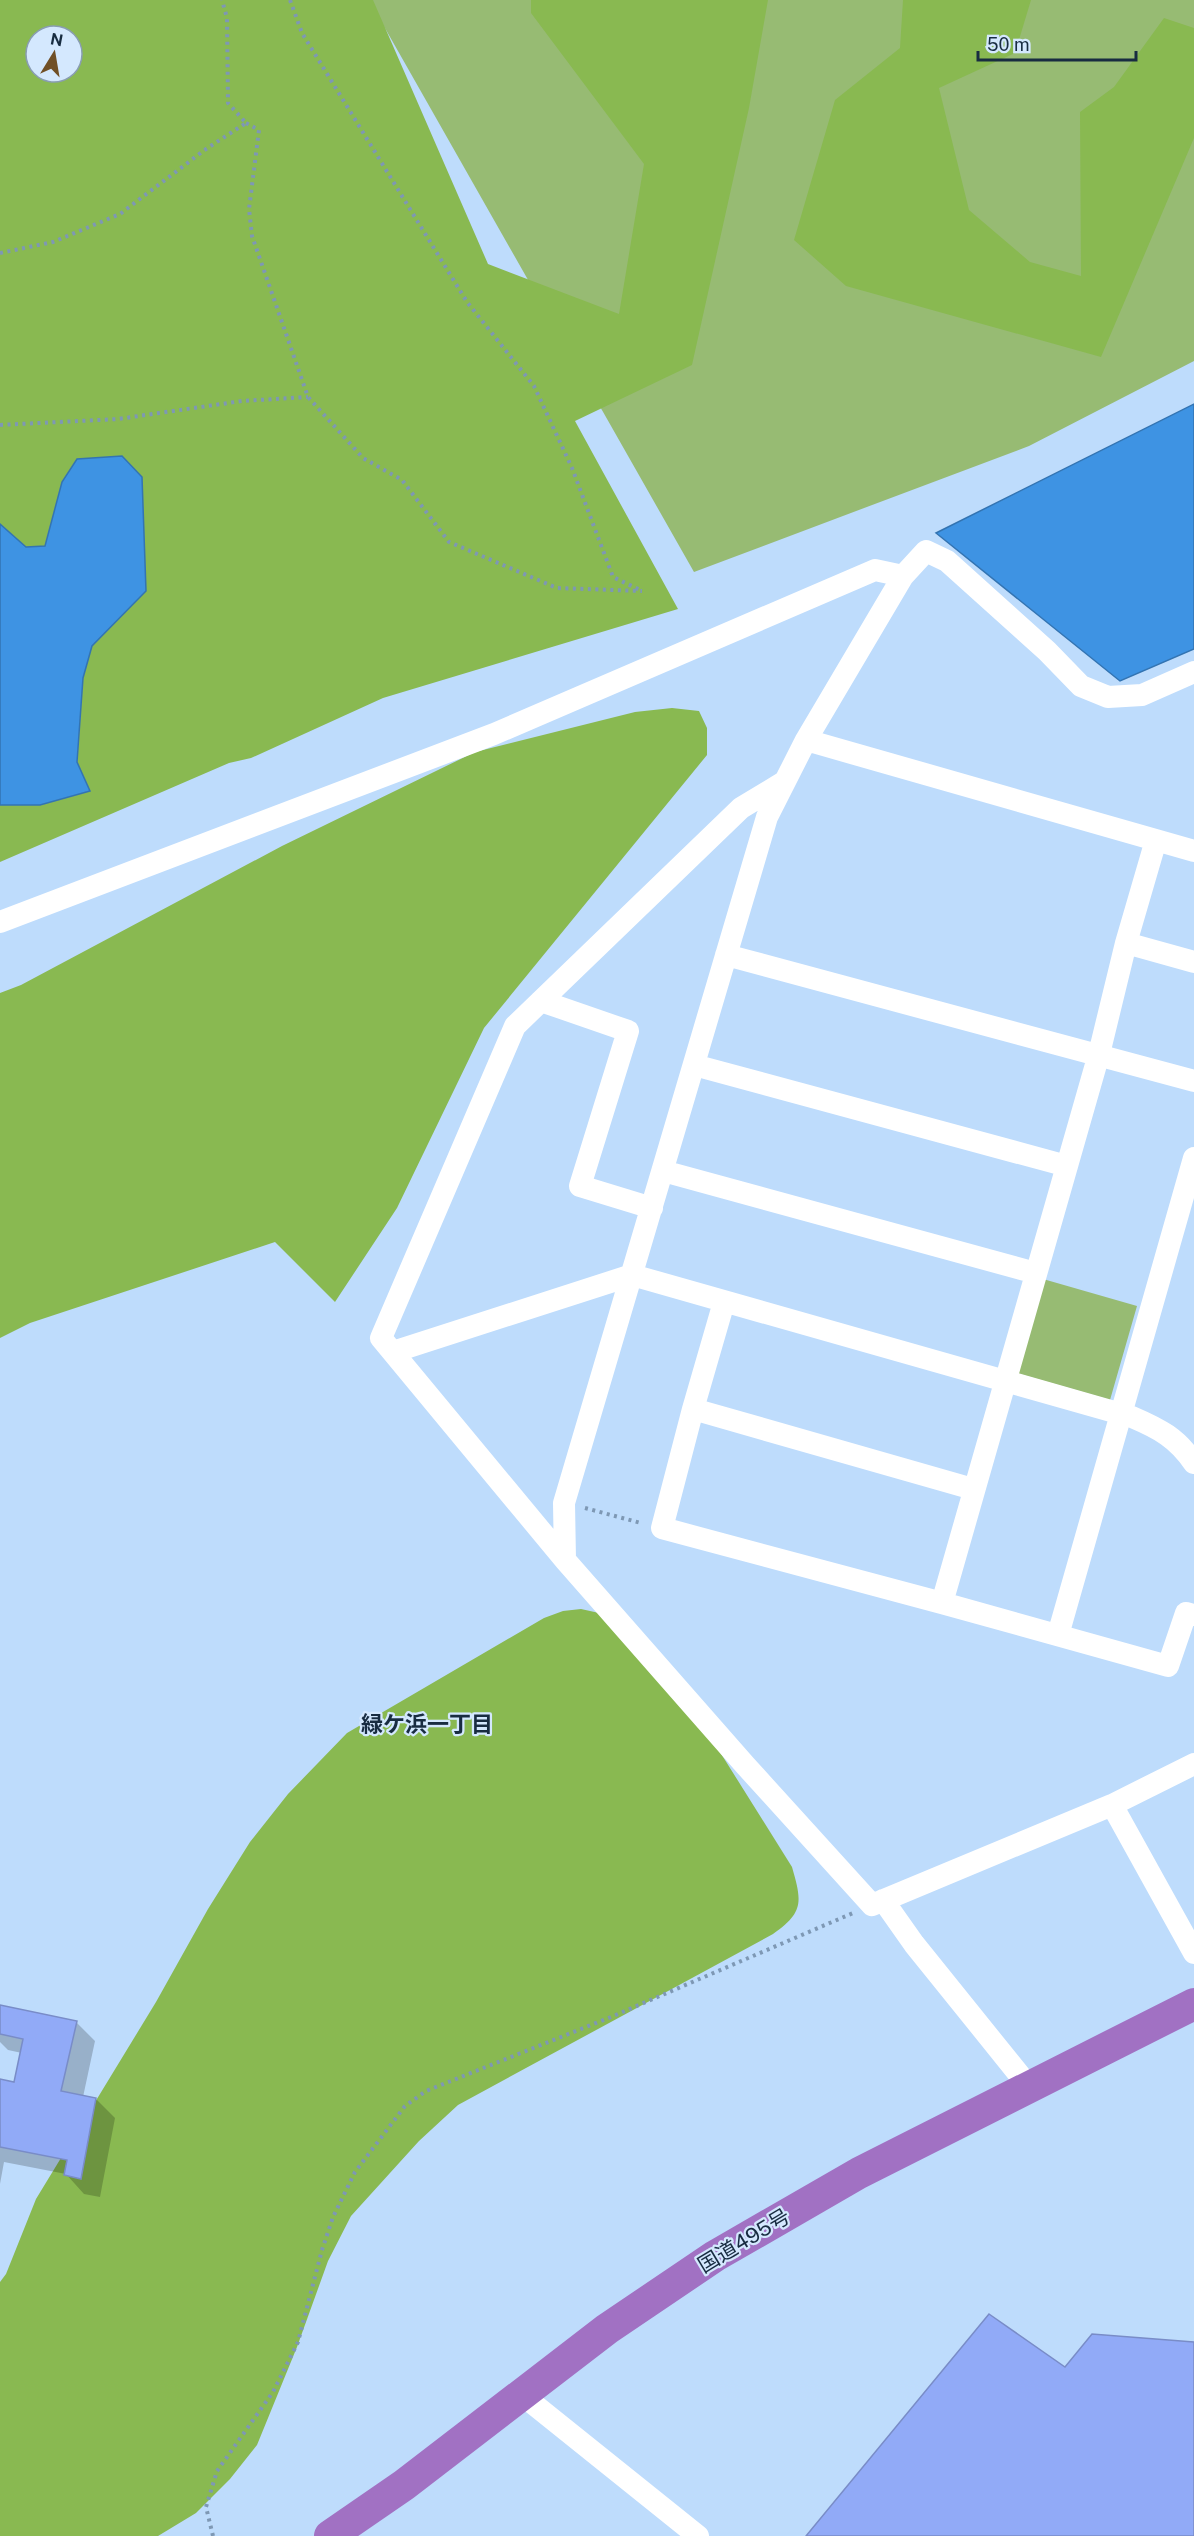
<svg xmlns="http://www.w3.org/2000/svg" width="1194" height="2536" viewBox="0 0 1194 2536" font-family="'Public Sans','Noto Sans JP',sans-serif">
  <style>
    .green { fill: #97bb73 }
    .forest { fill: #89b951; fill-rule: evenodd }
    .water { fill: #3e93e3; stroke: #3374b2; stroke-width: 1.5 }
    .shadow { fill: #0003 }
    .building { fill: #91aaf7; stroke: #798cc7; stroke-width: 1.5 }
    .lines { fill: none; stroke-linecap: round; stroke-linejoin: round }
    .path { stroke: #7e98b4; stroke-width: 4; stroke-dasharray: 3 4.5; stroke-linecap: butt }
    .minor { stroke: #fff; stroke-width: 22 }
    .highway { stroke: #a171c3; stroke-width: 32 }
    .labels { text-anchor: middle; stroke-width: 4.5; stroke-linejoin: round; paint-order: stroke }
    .street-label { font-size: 21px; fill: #182c41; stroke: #d4e8fe }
    .neighbourhood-label { font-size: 22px; font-weight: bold; fill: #182c41; stroke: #d4e8fe }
  </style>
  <rect width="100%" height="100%" fill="#bedcfc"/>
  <path class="green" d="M369 0H1194V361L1029 446 694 572Z
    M1043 1279 1137 1306 1110 1400 1016 1373Z"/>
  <path class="forest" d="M0 0H373L488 264 619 314 644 164 531 13V0H768L749 108 692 365 575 421 678 609 383 698 251 758 229 763 0 862V805H40L90 791 77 762 83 678 92 645 146 591 62 482 45 546 26 547 0 524ZM36 36H72V72H36Z
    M903 0H1031L1015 53 939 88 969 210 1030 262 1081 276 1080 112 1114 87 1164 18 1194 28V138L1101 357 846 286 794 240 835 100 900 48Z
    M672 708 699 711 707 728V755L484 1028 397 1208 335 1302 275 1242 30 1323 0 1338V993L21 985 282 846 475 752 635 712Z
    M581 1609 599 1613 668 1669 792 1867C802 1902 804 1912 773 1934L458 2105 419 2141 351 2216 328 2261 297 2347 257 2445 230 2479 196 2513 158 2536H0V2282L6 2274 36 2199 156 2002 208 1909 250 1842 288 1794 347 1733 544 1618 563 1611Z"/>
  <path class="water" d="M1194 404V649L1120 681 936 533Z
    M122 456 142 477 146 591 92 646 83 678 77 762 90 791 40 805H0V524L26 547 45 546 62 482 77 459Z"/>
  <path class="shadow" d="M0 2006 76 2022 95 2041 83 2097 96 2099 115 2118 100 2197 84 2194 66 2174 4 2162 0 2184V2081L15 2084 22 2053 8 2050 0 2042Z"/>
  <path class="building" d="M0 2005 77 2021 61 2091 96 2098 81 2179 64 2175 67 2160 0 2147V2079L14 2082 23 2039 0 2034Z
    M989 2314 1065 2367 1092 2334 1194 2342V2536H806Z"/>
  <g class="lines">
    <path class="path" d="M290 0 302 33 467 302 534 386 572 468 613 577 640 590
      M246 123 259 130 249 209 252 236 308 397 363 458 402 480 449 542 557 588 642 591
      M0 253 53 242 120 214 206 149 246 123 228 103 227 18 222 0
      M0 425 118 419 242 401 308 397
      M585 1508 641 1523
      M213 2536 206 2507 217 2471 273 2392 298 2342 322 2250 333 2217 355 2172 405 2106 426 2091 611 2017 853 1913"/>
    <path class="minor" d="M1194 672 1142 695 1108 697 1081 686 1047 651 947 561 926 551 903 576 806 740 767 817 564 1503 565 1560 745 1765 872 1905 1112 1805 1194 1764
      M806 740 1194 851
      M0 922 494 734 875 570 903 576
      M1126 943 1194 962
      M726 955 1194 1081
      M541 1001 628 1031 580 1186 652 1208
      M694 1065 1067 1166
      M663 1171 1036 1273
      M724 1302 693 1409 662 1528 942 1603 1168 1666 1186 1613 1194 1615
      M393 1352 632 1275 1132 1417C1160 1429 1177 1438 1194 1463
      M693 1409 973 1489
      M565 1560 381 1338 515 1026 741 808 784 782
      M942 1603 1099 1054 1126 943 1156 840
      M1058 1635 1194 1158
      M1112 1805 1194 1953
      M883 1900 914 1944 1030 2088
      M521 2394 698 2536"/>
    <path class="highway" d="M330 2536 404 2485 607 2329 715 2256 859 2173 1194 2004"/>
  </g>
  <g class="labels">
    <g class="street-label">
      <text transform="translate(744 2241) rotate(-31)" y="7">国道495号</text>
    </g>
    <g class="neighbourhood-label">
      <text x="427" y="1732">緑ケ浜一丁目</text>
    </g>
  </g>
  <g transform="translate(54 54) rotate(11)"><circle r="28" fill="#d4e8fe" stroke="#899db2" stroke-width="1.5"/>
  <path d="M0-4.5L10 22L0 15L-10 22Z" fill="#704f26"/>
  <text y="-9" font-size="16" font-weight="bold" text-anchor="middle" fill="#182c41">N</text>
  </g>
  <path d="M978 51v9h158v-9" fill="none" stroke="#182c41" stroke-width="3"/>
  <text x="987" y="51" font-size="18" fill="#182c41" stroke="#d4e8fe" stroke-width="4.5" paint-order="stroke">50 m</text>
</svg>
